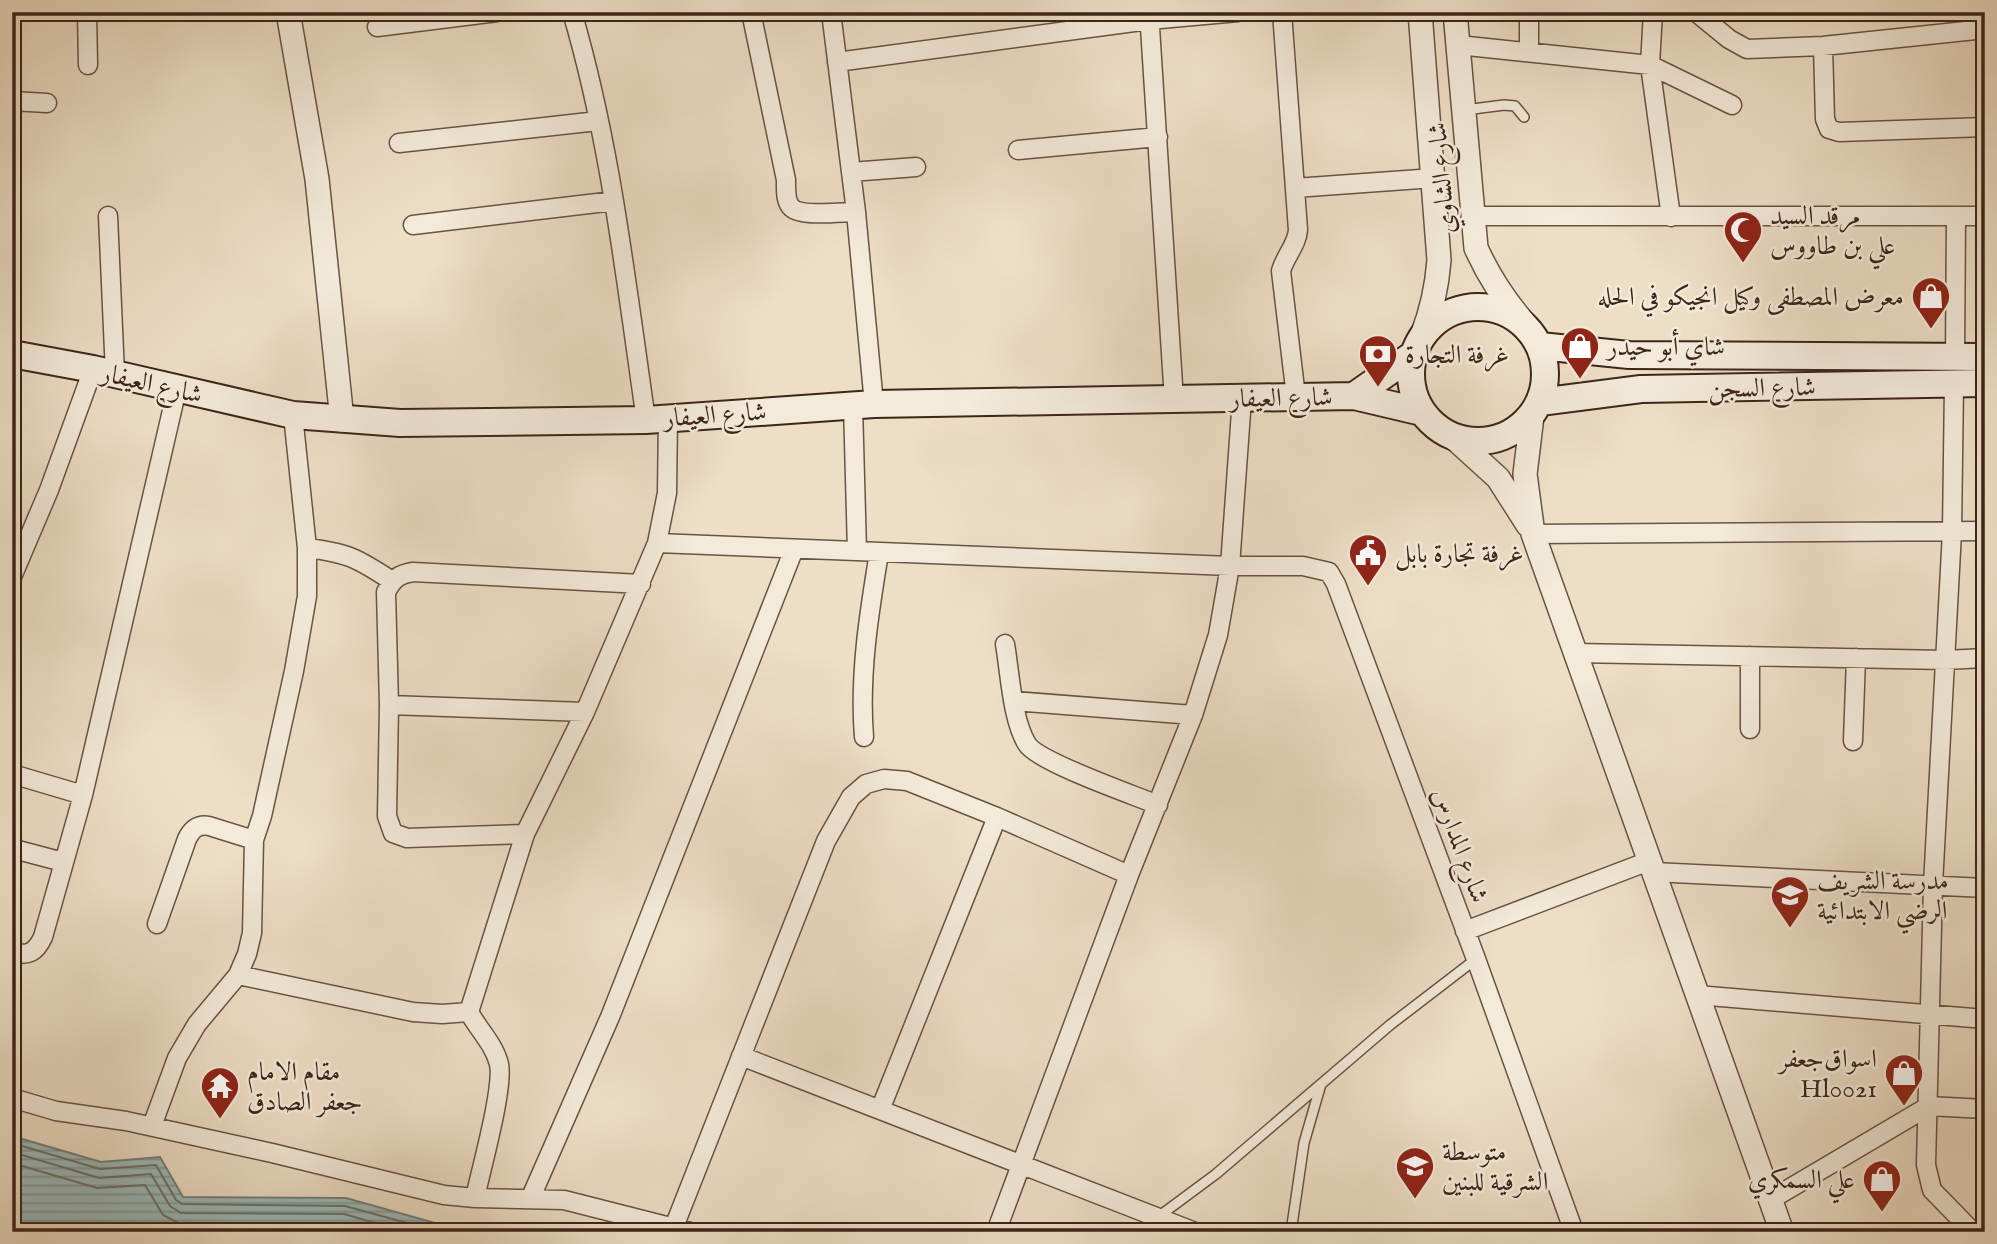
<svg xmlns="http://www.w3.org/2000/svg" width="1997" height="1244" viewBox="0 0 1997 1244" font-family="'IM FELL English',Amiri,serif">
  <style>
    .water { fill: url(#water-rules); stroke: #757f7b; stroke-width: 2 }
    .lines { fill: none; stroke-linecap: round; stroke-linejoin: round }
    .shore { stroke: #6c706a; stroke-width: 2 }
    .service-casing { stroke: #695344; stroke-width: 12 }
    .minor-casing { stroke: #695344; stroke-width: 21 }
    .tertiary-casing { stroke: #695344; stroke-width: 26 }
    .secondary-casing { stroke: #3d2519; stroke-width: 30 }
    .service { stroke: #f3eada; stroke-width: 9 }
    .minor { stroke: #f3eada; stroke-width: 18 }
    .tertiary { stroke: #f3eada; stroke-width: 23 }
    .secondary { stroke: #f3eada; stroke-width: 26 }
    .labels { text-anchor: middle; stroke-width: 5; stroke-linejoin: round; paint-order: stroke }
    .street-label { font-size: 26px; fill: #3d2519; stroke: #f3eada }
    .poi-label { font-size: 26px; fill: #3d2519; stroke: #f3eada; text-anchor: start }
  </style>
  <defs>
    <pattern id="water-rules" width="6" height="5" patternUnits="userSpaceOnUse" patternTransform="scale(1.75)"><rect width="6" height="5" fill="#9bbbbc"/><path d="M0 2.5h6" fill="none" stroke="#809898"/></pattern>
  </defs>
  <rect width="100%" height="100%" fill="#eddec6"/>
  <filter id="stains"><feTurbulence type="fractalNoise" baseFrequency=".00286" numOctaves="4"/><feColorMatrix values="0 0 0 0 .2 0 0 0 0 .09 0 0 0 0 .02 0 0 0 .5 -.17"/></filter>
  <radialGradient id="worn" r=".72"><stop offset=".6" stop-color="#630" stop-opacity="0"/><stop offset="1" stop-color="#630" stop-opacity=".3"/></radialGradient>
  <path class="water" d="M12 1136 101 1162 160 1157 183 1197 346 1198 467 1232H12Z"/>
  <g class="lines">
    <path class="shore" d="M12 1143 100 1169 156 1165 176 1200 182 1204 345 1206 440 1232
      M12 1152 99 1178 151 1174 170 1206 181 1213 344 1214 407 1232
      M12 1163 97 1188 145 1185 163 1215 179 1223 342 1225 368 1232"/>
    <g class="service-casing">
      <path id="service" d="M1465 110 1504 105 1515 106 1524 117
        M1158 1217 1216 1174 1390 1025 1476 959
        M1291 1232 1304 1143 1321 1084"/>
    </g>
    <g class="minor-casing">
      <path id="minor" d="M87 12 88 65
        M572 12C611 144 626 283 646 420
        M751 12 786 180C786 189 785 202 792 208 802 217 842 212 856 212
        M831 12 856 212 874 404
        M1149 12 1174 400
        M1282 12 1298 230C1297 245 1285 256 1281 271L1296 397
        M1529 12V51
        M1653 12 1650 65 1671 217
        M1696 12 1729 39 1747 49 1823 46 1985 29
        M377 27 497 12
        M1458 45 1650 65 1732 105
        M1823 46 1825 119 1829 129 1839 132 1985 127
        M837 62 1149 20 1238 12
        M12 101 47 103
        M399 143 598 121
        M1018 150 1158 137
        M851 172 916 167
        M1295 188 1434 178
        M108 216 115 374
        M1473 216H1985
        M413 225 614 201
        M1955 358 1956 216
        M1954 384 1952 532 1933 885 1926 1165 1932 1190 1973 1232
        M853 405 857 551
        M1533 534 1985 531
        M657 543 1230 566H1303L1329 572 1336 584 1476 959 1574 1232
        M307 548C348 553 357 558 392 581
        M12 577 49 490 93 369
        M1005 644C1010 673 1012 720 1027 744 1038 762 1134 795 1158 805
        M1575 653 1946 660 1985 658
        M1014 701 1193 715
        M389 705 585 712
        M1750 729V656
        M864 737C859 676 869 613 879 553
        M1853 741 1856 658
        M12 774 83 795
        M525 834 407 838 393 833 387 816 389 705 386 592C393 579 399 574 413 572L641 584
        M14 849 63 862
        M1653 872 1985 888
        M157 924 187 839C192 829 198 824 209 826L254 840
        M1465 931 1649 861
        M12 952C28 957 36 952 43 937L83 795 177 389
        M238 975 413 1012 442 1014 469 1012
        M1697 995 1985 1019
        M741 1056 1195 1232
        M12 1098 56 1111 126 1121 272 1153 444 1195 475 1198 564 1200 690 1232
        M880 1110 997 817
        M152 1126 177 1058 197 1024 238 975 247 954 252 933 254 840 262 816 294 671 307 596V548L293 415
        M531 1197 610 1017 794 549
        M475 1198C481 1169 504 1088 499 1064 494 1044 478 1029 469 1012L525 834 585 712 657 543 667 493 668 417
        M1770 1200 1929 1106 1985 1109
        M674 1227 826 841 851 797 866 784 884 779 907 781 997 817 1129 875
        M996 1232 1129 875 1193 715 1218 635 1230 566 1242 398"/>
    </g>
    <g class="tertiary-casing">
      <path id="tertiary" d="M288 12 317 179 342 420
        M1420 12 1439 260C1437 287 1432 310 1422 336
        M1455 12 1476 248C1489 277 1504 300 1525 324
        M1532 416 1525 474 1533 534 1782 1232
        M1454 438 1498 478 1528 525"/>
    </g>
    <g class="secondary-casing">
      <path id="secondary" d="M1411 374a67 67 0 1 1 134 0a67 67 0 1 1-134 0Z
        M1540 346 1629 355 1985 357
        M12 354 93 369 293 415 400 423 646 420 874 404 1354 396 1422 412
        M1354 396 1414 354
        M1540 402 1641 389 1985 383"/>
    </g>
    <use href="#service" class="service"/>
    <use href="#minor" class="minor"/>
    <use href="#tertiary" class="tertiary"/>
    <use href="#secondary" class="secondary"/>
  </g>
  <defs>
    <g id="mosque-pin" transform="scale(2.0125)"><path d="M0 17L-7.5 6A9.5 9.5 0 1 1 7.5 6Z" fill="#8f2418" stroke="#f3eada"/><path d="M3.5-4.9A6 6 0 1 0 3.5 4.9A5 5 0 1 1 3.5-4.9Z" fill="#fff"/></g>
    <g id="shop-pin" transform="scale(2.0125)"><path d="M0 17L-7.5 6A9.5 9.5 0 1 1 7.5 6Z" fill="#8f2418" stroke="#f3eada"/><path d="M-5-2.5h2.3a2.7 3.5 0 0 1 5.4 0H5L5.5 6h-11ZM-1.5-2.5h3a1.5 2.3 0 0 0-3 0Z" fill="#fff"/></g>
    <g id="bank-pin" transform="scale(2.0125)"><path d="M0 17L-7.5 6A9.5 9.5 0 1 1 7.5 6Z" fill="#8f2418" stroke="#f3eada"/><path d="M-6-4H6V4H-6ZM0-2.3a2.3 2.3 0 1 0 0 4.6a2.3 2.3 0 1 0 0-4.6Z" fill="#fff"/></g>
    <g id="civic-pin" transform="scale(2.0125)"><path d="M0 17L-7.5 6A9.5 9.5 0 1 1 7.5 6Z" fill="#8f2418" stroke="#f3eada"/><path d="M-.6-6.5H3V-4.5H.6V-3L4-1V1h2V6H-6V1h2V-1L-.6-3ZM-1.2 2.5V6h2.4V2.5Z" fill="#fff"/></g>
    <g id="school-pin" transform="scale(2.0125)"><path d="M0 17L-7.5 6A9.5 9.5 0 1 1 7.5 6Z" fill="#8f2418" stroke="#f3eada"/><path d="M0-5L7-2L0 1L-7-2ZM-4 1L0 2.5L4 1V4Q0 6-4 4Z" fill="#fff"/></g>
    <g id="temple-pin" transform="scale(2.0125)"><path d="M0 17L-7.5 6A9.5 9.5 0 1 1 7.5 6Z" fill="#8f2418" stroke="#f3eada"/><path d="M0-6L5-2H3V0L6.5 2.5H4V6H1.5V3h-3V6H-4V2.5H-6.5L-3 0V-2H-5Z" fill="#fff"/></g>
  </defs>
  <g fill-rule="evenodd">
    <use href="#mosque-pin" x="1743" y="230"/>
    <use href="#shop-pin" x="1931" y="296"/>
    <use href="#shop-pin" x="1580" y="346"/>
    <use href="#bank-pin" x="1378" y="354"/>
    <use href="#civic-pin" x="1368" y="553"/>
    <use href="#school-pin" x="1790" y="895"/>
    <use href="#shop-pin" x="1904" y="1073"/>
    <use href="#temple-pin" x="220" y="1086"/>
    <use href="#school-pin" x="1415" y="1166"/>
    <use href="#shop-pin" x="1882" y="1179"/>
  </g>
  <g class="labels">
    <g class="street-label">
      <text transform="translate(1441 178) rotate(-95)" y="9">شارع الشاوي</text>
      <text transform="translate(152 383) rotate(13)" y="9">شارع العيفار</text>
      <text transform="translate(1762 387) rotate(-1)" y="9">شارع السجن</text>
      <text transform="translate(1281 397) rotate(-1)" y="9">شارع العيفار</text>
      <text transform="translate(715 414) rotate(-4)" y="9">شارع العيفار</text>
      <text transform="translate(1461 845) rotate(70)" y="9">شارع المدارس</text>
    </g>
    <g class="poi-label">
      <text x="1770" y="224">مرقد السيد<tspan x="1770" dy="30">علي بن طاووس</tspan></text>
      <text x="1904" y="305" text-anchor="end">معرض المصطفى وكيل انجيكو في الحله</text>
      <text x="1607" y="355">شاي أبو حيدر</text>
      <text x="1405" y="363">غرفة التجارة</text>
      <text x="1395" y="562">غرفة تجارة بابل</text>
      <text x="1817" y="889">مدرسة الشريف<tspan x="1817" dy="30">الرضي الابتدائية</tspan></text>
      <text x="1877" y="1067" text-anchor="end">اسواق‌جعفر<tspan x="1877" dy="30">Hl0021</tspan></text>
      <text x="247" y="1080">مقام الامام<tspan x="247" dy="30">جعفر الصادق</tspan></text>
      <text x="1442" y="1160">متوسطة<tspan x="1442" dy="30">الشرقية للبنين</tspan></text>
      <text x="1855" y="1188" text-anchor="end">علي السمكري</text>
    </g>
  </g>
  <rect width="1997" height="1244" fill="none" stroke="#eddec6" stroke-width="42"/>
  <rect x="14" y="14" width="1969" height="1216" fill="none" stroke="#3d2519" stroke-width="3.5"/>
  <rect x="21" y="21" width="1955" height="1202" fill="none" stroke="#3d2519" stroke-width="2"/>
  <rect width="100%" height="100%" filter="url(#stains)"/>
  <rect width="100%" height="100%" fill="url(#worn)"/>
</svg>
